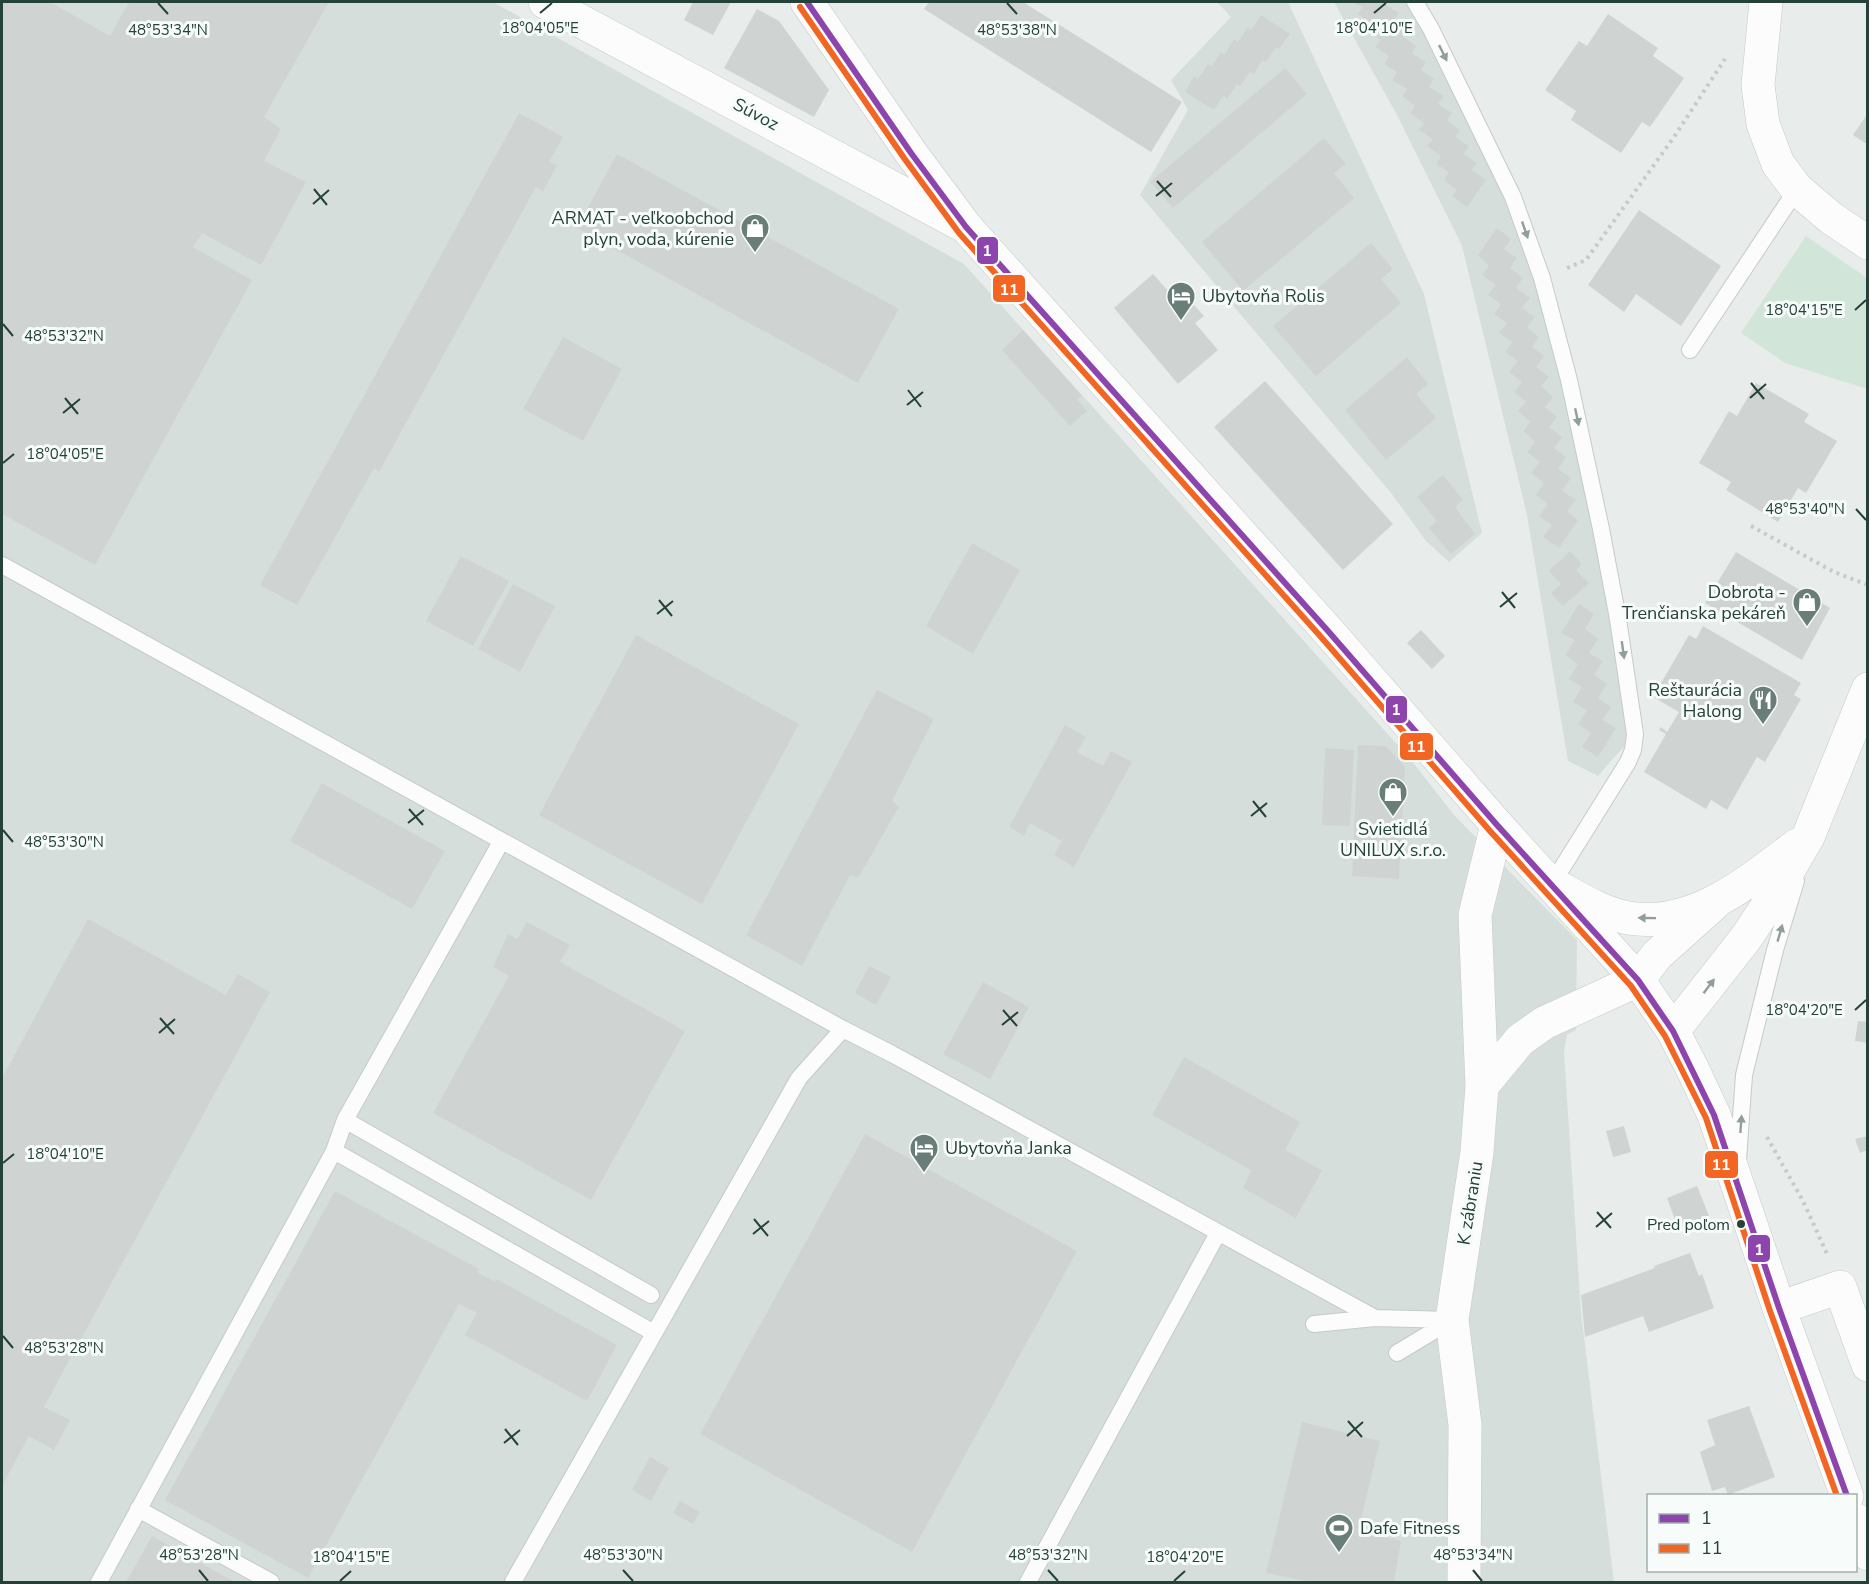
<svg xmlns="http://www.w3.org/2000/svg" width="1869" height="1584" viewBox="0 0 1869 1584" font-family="'Nunito Sans',sans-serif">
  <style>
    .built { fill: #d6dedb }
    .green { fill: #d1e6d8 }
    .building { fill: #cfd4d2 }
    .lines { fill: none; stroke-linecap: round; stroke-linejoin: round }
    .lane-casing { stroke: #c5cac8; stroke-width: 18 }
    .street-casing { stroke: #c5cac8; stroke-width: 34 }
    .secondary-casing { stroke: #c3cbc8; stroke-width: 34 }
    .path { stroke: #c3ccca; stroke-width: 4; stroke-dasharray: 3 4.5; stroke-linecap: butt }
    .lane { stroke: #fcfcfc; stroke-width: 16 }
    .street { stroke: #fcfcfc; stroke-width: 33 }
    .secondary { stroke: #fcfcfc; stroke-width: 33 }
    .bus-1-casing { stroke: #f7fbf9; stroke-width: 10 }
    .bus-2-casing { stroke: #f7fbf9; stroke-width: 10 }
    .bus-1 { stroke: #8e44ad; stroke-width: 6 }
    .bus-2 { stroke: #f26522; stroke-width: 6 }
    .oneway { fill: #909f9b }
    .ticks { fill: none; stroke: #24423a; stroke-width: 2 }
    .bus-dot { fill: #24423a; stroke: #f7fbf9; stroke-width: 2 }
    .labels { text-anchor: middle; stroke-width: 6; stroke-linejoin: round; paint-order: stroke }
    .bus-label { font-size: 16px; fill: #24423a; stroke: #f7fbf9; text-anchor: end }
    .street-label { font-size: 18px; fill: #24423a; stroke: #f7fbf9 }
    .poi-label { font-size: 18px; fill: #24423a; stroke: #f7fbf9; text-anchor: end }
    .ticks-label { font-size: 15px; text-anchor: middle; fill: #24423a; stroke: #f7fbf9; stroke-width: 6; stroke-linejoin: round; paint-order: stroke }
    .line-badge { stroke: #f7fbf9; stroke-width: 2 }
    .badge-label { font-size: 16px; text-anchor: middle; font-weight: bold; fill: #fff }
  </style>
  <rect width="100%" height="100%" fill="#e8edeb"/>
  <path class="built" d="M2 2H493L964 264 1412 761 1454 815 1577 940 1576 1030 1567 1035 1564 1052 1581 1312 1614 1582H2Z
    M1217 2H1288L1424 294 1482 533 1449 562 1426 541 1391 493 1140 195 1188 110 1171 80 1231 17Z
    M1334 2H1415L1542 278 1635 734 1598 776 1568 761 1527 515 1462 246 1397 115Z"/>
  <path class="green" d="M1806 236 1867 278V389L1785 363 1741 333Z"/>
  <path class="building" d="M2 2H50L110 36 129 2H329L264 117 281 129 264 161 306 182 261 265 202 233 193 247 252 280 95 565 2 514Z
    M693 2H731L713 35 684 20Z
    M929 2H1023L1182 102 1151 152 924 9Z
    M1352 2H1386L1384 4 1399 13 1394 20 1408 29 1403 36 1416 46 1412 53 1426 62 1421 70 1434 79 1429 87 1444 96 1438 104 1452 113 1447 120 1460 130 1455 137 1469 146 1464 154 1477 163 1472 170 1486 180 1467 207 1452 196 1457 190 1444 180 1449 172 1436 164 1441 156 1427 146 1433 139 1419 130 1424 123 1410 113 1415 106 1402 96 1407 89 1392 80 1397 72 1384 64 1389 56 1375 47 1381 40 1367 30 1371 23 1358 14 1362 7Z
    M757 9 779 21 829 90 814 117 724 68Z
    M1608 14 1658 48 1653 56 1684 78 1650 127 1642 122 1621 153 1571 120 1576 111 1545 90 1579 41 1587 46Z
    M1261 15 1290 34 1279 49 1276 47 1266 62 1262 60 1254 74 1250 72 1240 86 1237 84 1227 99 1223 96 1214 110 1185 92 1194 76 1198 79 1208 64 1212 66 1221 52 1225 54 1234 39 1238 42 1248 27 1251 30Z
    M1285 68 1307 94 1173 208 1150 182Z
    M519 113 563 137 549 162 557 165 543 191 536 187 379 472 374 468 297 605 260 585Z
    M1868 113V145L1853 135Z
    M1324 138 1346 164 1334 173 1354 198 1243 291 1202 242Z
    M617 154 899 309 858 383 577 228Z
    M1639 210 1721 266 1681 326 1636 294 1624 312 1588 285Z
    M1497 228 1511 239 1504 249 1517 258 1510 268 1523 278 1516 288 1530 298 1522 308 1535 317 1527 327 1539 337 1532 347 1544 356 1536 367 1549 377 1541 386 1553 397 1545 407 1557 417 1549 427 1562 437 1554 448 1566 457 1558 469 1571 478 1562 491 1576 500 1567 511 1578 520 1559 548 1543 537 1552 525 1539 516 1548 504 1536 495 1544 483 1531 473 1540 462 1527 452 1535 442 1524 431 1530 421 1518 411 1526 402 1514 392 1522 382 1509 372 1518 361 1505 352 1512 342 1499 333 1507 323 1494 314 1501 304 1488 295 1496 285 1482 275 1489 266 1478 255Z
    M1371 243 1393 269 1381 279 1401 303 1316 376 1273 326Z
    M1153 274 1187 312 1194 305 1204 316 1195 323 1218 350 1178 384 1114 308Z
    M1023 330 1082 396 1077 400 1087 411 1070 426 1002 350Z
    M563 337 622 369 583 441 523 409Z
    M1407 357 1428 384 1416 394 1436 418 1386 460 1345 410Z
    M1265 381 1393 524 1343 570 1214 427Z
    M1756 383 1809 414 1804 422 1837 441 1806 493 1798 488 1778 522 1726 490 1731 482 1699 463 1729 411 1737 416Z
    M1443 475 1463 500 1455 507 1475 534 1451 554 1429 528 1437 521 1417 497Z
    M972 543 1020 570 973 654 926 626Z
    M1570 551 1582 564 1576 570 1589 583 1563 606 1551 593 1561 584 1549 571Z
    M1736 552 1830 608 1802 660 1705 603Z
    M461 556 509 581 473 646 426 621Z
    M513 584 555 606 520 672 478 649Z
    M1579 604 1594 614 1585 629 1598 639 1589 653 1603 661 1594 675 1607 684 1598 698 1611 707 1602 720 1616 728 1598 757 1582 747 1591 733 1578 724 1587 710 1573 702 1582 687 1569 679 1578 664 1565 655 1575 640 1561 633Z
    M1703 626 1801 683 1794 695 1801 699 1765 762 1757 757 1727 810 1711 800 1706 809 1644 772 1666 734 1659 730 1661 727 1667 732 1679 712 1653 697 1689 635 1696 639Z
    M1421 630 1445 656 1432 669 1407 643Z
    M636 635 799 724 702 904 539 815Z
    M877 690 934 719 892 801 899 807 858 878 850 875 802 966 746 935Z
    M1065 725 1086 737 1077 752 1103 766 1111 751 1132 762 1074 867 1054 855 1062 841 1030 823 1024 836 1009 827Z
    M1358 745 1386 746 1405 767 1399 879 1352 876Z
    M1325 748 1354 750 1350 826 1322 825Z
    M322 783 445 851 412 909 290 841Z
    M88 919 226 995 238 974 270 992 44 1407 70 1420 54 1450 29 1436 2 1486V1078Z
    M527 922 570 945 560 962 685 1031 591 1200 433 1113 509 976 493 967 508 934 517 939Z
    M869 966 891 977 876 1005 855 993Z
    M983 982 1029 1007 990 1079 943 1054Z
    M1858 1021 1868 1022V1043L1855 1041Z
    M1184 1057 1300 1122 1285 1150 1322 1170 1296 1218 1243 1188 1251 1170 1152 1115Z
    M1624 1126 1631 1152 1613 1157 1606 1131Z
    M865 1134 1077 1251 912 1552 700 1434Z
    M1868 1136V1150L1860 1153 1855 1139Z
    M1697 1186 1709 1216 1678 1228 1667 1198Z
    M335 1191 479 1269 477 1272 495 1282 496 1279 617 1345 587 1401 465 1335 477 1313 459 1304 308 1578 165 1500Z
    M1690 1253 1699 1276 1702 1274 1714 1308 1649 1332 1643 1316 1585 1337 1581 1295 1655 1268 1654 1266Z
    M1749 1406 1775 1477 1728 1495 1725 1487 1712 1491 1700 1452 1715 1445 1707 1420Z
    M1302 1422 1380 1441 1358 1531 1401 1541 1394 1582H1310L1266 1573Z
    M650 1457 669 1468 651 1501 632 1490Z
    M680 1501 700 1512 693 1524 673 1513Z
    M152 1536 235 1582H126Z"/>
  <g class="lines">
    <g class="lane-casing">
      <path id="lane" d="M1415 2 1431 29 1513 197 1542 278 1569 380 1601 529 1618 619 1635 734 1633 750 1628 762 1552 884
        M1690 350 1797 189
        M2 565 843 1029 892 1054 1375 1318 1452 1320
        M501 842 345 1120 651 1295
        M334 1151 654 1333
        M1738 1160 1744 1075 1775 950 1796 881
        M1314 1324 1375 1318
        M1397 1353 1452 1320
        M138 1509 271 1582
        M99 1582 334 1151 345 1120
        M513 1582 799 1078 843 1029
        M1028 1582 1218 1233"/>
    </g>
    <g class="street-casing">
      <path id="street" d="M545 2 966 227
        M1766 2 1758 85 1763 124 1778 164 1797 189 1831 218 1868 243
        M1553 884C1577 897 1601 913 1628 918 1694 929 1749 881 1797 845
        M1673 1031 1746 938 1771 900 1808 837 1868 689
        M1482 1086 1520 1040 1544 1023 1638 980 1657 955 1714 904
        M1779 1308 1840 1287 1868 1365
        M1464 1582 1465 1425 1452 1320 1477 1152 1482 1086 1475 915 1497 825"/>
    </g>
    <g class="secondary-casing">
      <path id="secondary" d="M807 2 911 153 966 227 1328 631 1497 825 1638 980 1673 1031 1694 1072 1714 1115 1779 1308 1847 1496
        M1856 1520 1868 1554"/>
    </g>
    <path class="path" d="M1567 268 1586 260 1674 137 1725 59
      M1751 526 1834 572 1868 585
      M1767 1137 1803 1201 1828 1256"/>
    <use href="#lane" class="lane"/>
    <use href="#street" class="street"/>
    <use href="#secondary" class="secondary"/>
    <g class="bus-1-casing">
      <path id="bus-1" d="M807 2 911 153 966 227 1328 631 1497 825 1638 980 1673 1031 1714 1115 1779 1308 1847 1496"/>
    </g>
    <g class="bus-2-casing">
      <path id="bus-2" d="M800 7 904 158 959 233 1321 637 1490 831 1631 986 1665 1036 1706 1118 1770 1311 1837 1496"/>
    </g>
    <use href="#bus-1" class="bus-1"/>
    <use href="#bus-2" class="bus-2"/>
  </g>
  <defs><path id="oneway-solid" d="M-6-.8H1V-3.2L6.5 0L1 3.2V.8H-6Z" transform="scale(1.5)"/></defs>
  <g class="oneway">
    <use href="#oneway-solid" transform="translate(1443 53) rotate(64)"/>
    <use href="#oneway-solid" transform="translate(1525 230) rotate(71)"/>
    <use href="#oneway-solid" transform="translate(1577 417) rotate(78)"/>
    <use href="#oneway-solid" transform="translate(1623 650) rotate(82)"/>
    <use href="#oneway-solid" transform="translate(1647 918) rotate(-179)"/>
    <use href="#oneway-solid" transform="translate(1780 933) rotate(-74)"/>
    <use href="#oneway-solid" transform="translate(1709 986) rotate(-53)"/>
    <use href="#oneway-solid" transform="translate(1741 1124) rotate(-86)"/>
  </g>
  <path class="ticks" d="M158 3 168 14M1007 3 1017 14M540 13 552 3M1374 13 1386 3M1157 181 1171 197M314 189 327 205M1156 196 1172 183M313 204 329 190M1855 310 1866 300M3 324 13 336M1751 383 1764 399M908 390 921 407M65 398 78 414M1750 398 1766 384M907 405 923 392M63 413 80 399M3 463 14 454M1856 509 1866 520M1502 592 1515 608M659 600 672 616M1500 607 1517 593M657 614 673 601M1253 801 1266 817M409 809 423 825M1251 816 1267 803M408 823 424 810M3 830 13 842M1003 1010 1017 1026M1855 1010 1866 1000M160 1018 174 1034M1002 1025 1018 1012M159 1033 175 1019M3 1163 14 1154M1597 1212 1611 1228M754 1219 768 1236M1596 1227 1612 1213M753 1234 769 1221M3 1336 13 1348M1348 1421 1362 1437M505 1429 518 1445M1347 1436 1363 1422M504 1443 520 1430M199 1570 208 1581M623 1570 633 1581M1048 1570 1058 1581M1473 1570 1482 1581M340 1581 351 1571M1174 1581 1185 1571"/>
  <defs>
    <g id="shop-pin" transform="scale(1.5)"><path d="M0 17L-7.5 6A9.5 9.5 0 1 1 7.5 6Z" fill="#697e78" stroke="#f7fbf9"/><path d="M-5-2.5h2.3a2.7 3.5 0 0 1 5.4 0H5L5.5 6h-11ZM-1.5-2.5h3a1.5 2.3 0 0 0-3 0Z" fill="#fff"/></g>
    <g id="hotel-pin" transform="scale(1.5)"><path d="M0 17L-7.5 6A9.5 9.5 0 1 1 7.5 6Z" fill="#697e78" stroke="#f7fbf9"/><path d="M-6-4.5h1.5V1H6V5H4.5V3h-9V5H-6ZM-4 0a1.8 1.8 0 1 1 3.6 0ZM.5 0V-2.5h3Q6-2.5 6 0Z" fill="#fff"/></g>
    <g id="restaurant-pin" transform="scale(1.5)"><path d="M0 17L-7.5 6A9.5 9.5 0 1 1 7.5 6Z" fill="#697e78" stroke="#f7fbf9"/><path d="M-5-6h1v4h1v-4h1v4h1v-4h1v5L-1.5 .5V6h-2V.5L-5-1ZM5-6V6H3V1.5H1.5Q1.5-4 5-6Z" fill="#fff"/></g>
    <g id="stadium-pin" transform="scale(1.5)"><path d="M0 17L-7.5 6A9.5 9.5 0 1 1 7.5 6Z" fill="#697e78" stroke="#f7fbf9"/><path d="M0-5a6.5 5 0 1 0 0 10a6.5 5 0 1 0 0-10ZM-3.5-1.8h7v3.6h-7Z" fill="#fff"/></g>
  </defs>
  <g fill-rule="evenodd">
    <use href="#shop-pin" x="755" y="228"/>
    <use href="#hotel-pin" x="1181" y="296"/>
    <use href="#shop-pin" x="1807" y="602"/>
    <use href="#restaurant-pin" x="1763" y="700"/>
    <use href="#shop-pin" x="1393" y="792"/>
    <use href="#hotel-pin" x="924" y="1148"/>
    <use href="#stadium-pin" x="1339" y="1528"/>
  </g>
  <circle class="bus-dot" cx="1741" cy="1224" r="5"/>
  <g class="labels">
    <g class="bus-label">
      <text x="1730" y="1230">Pred poľom</text>
    </g>
    <g class="street-label">
      <text transform="translate(756 114) rotate(28)" y="6">Súvoz</text>
      <text transform="translate(1470 1203) rotate(-81)" y="6">K zábraniu</text>
    </g>
    <g class="poi-label">
      <text x="734" y="224">ARMAT - veľkoobchod<tspan x="734" dy="21">plyn, voda, kúrenie</tspan></text>
      <text x="1202" y="302" text-anchor="start">Ubytovňa Rolis</text>
      <text x="1786" y="598">Dobrota -<tspan x="1786" dy="21">Trenčianska pekáreň</tspan></text>
      <text x="1742" y="696">Reštaurácia<tspan x="1742" dy="21">Halong</tspan></text>
      <text x="1393" y="835" text-anchor="middle">Svietidlá<tspan x="1393" dy="21">UNILUX s.r.o.</tspan></text>
      <text x="945" y="1154" text-anchor="start">Ubytovňa Janka</text>
      <text x="1360" y="1534" text-anchor="start">Dafe Fitness</text>
    </g>
  </g>
  <g class="ticks-label">
    <text x="1374" y="33">18°04'10"E</text>
    <text x="540" y="33">18°04'05"E</text>
    <text x="168" y="35">48°53'34"N</text>
    <text x="1017" y="35">48°53'38"N</text>
    <text x="1804" y="315">18°04'15"E</text>
    <text x="64" y="341">48°53'32"N</text>
    <text x="65" y="459">18°04'05"E</text>
    <text x="1805" y="514">48°53'40"N</text>
    <text x="64" y="847">48°53'30"N</text>
    <text x="1804" y="1015">18°04'20"E</text>
    <text x="65" y="1159">18°04'10"E</text>
    <text x="64" y="1353">48°53'28"N</text>
    <text x="199" y="1560">48°53'28"N</text>
    <text x="623" y="1560">48°53'30"N</text>
    <text x="1048" y="1560">48°53'32"N</text>
    <text x="1473" y="1560">48°53'34"N</text>
    <text x="351" y="1562">18°04'15"E</text>
    <text x="1185" y="1562">18°04'20"E</text>
  </g>
  <g class="line-badge">
    <rect x="976" y="236" width="23" height="29" rx="6" fill="#8e44ad"/>
    <rect x="992" y="274" width="34" height="29" rx="6" fill="#f26522"/>
    <rect x="1385" y="695" width="23" height="29" rx="6" fill="#8e44ad"/>
    <rect x="1399" y="732" width="35" height="29" rx="6" fill="#f26522"/>
    <rect x="1704" y="1150" width="35" height="29" rx="6" fill="#f26522"/>
    <rect x="1747" y="1234" width="24" height="29" rx="6" fill="#8e44ad"/>
  </g>
  <g class="badge-label">
    <text x="987" y="256">1</text>
    <text x="1009" y="295">11</text>
    <text x="1396" y="715">1</text>
    <text x="1416" y="752">11</text>
    <text x="1721" y="1170">11</text>
    <text x="1759" y="1255">1</text>
  </g>
  <rect width="1869" height="1584" fill="none" stroke="#24423a" stroke-width="6"/>
  <rect x="1647" y="1494" width="210" height="78" fill="#f7fbf9" stroke="#a3b1ad" stroke-width="1.5"/>
  <rect x="1659" y="1514" width="30" height="9" fill="#8e44ad" stroke="#a3b1ad" stroke-width="1.5"/>
  <text x="1701" y="1524" font-size="18" fill="#24423a">1</text>
  <rect x="1659" y="1544" width="30" height="9" fill="#f26522" stroke="#a3b1ad" stroke-width="1.5"/>
  <text x="1701" y="1554" font-size="18" fill="#24423a">11</text>
</svg>
